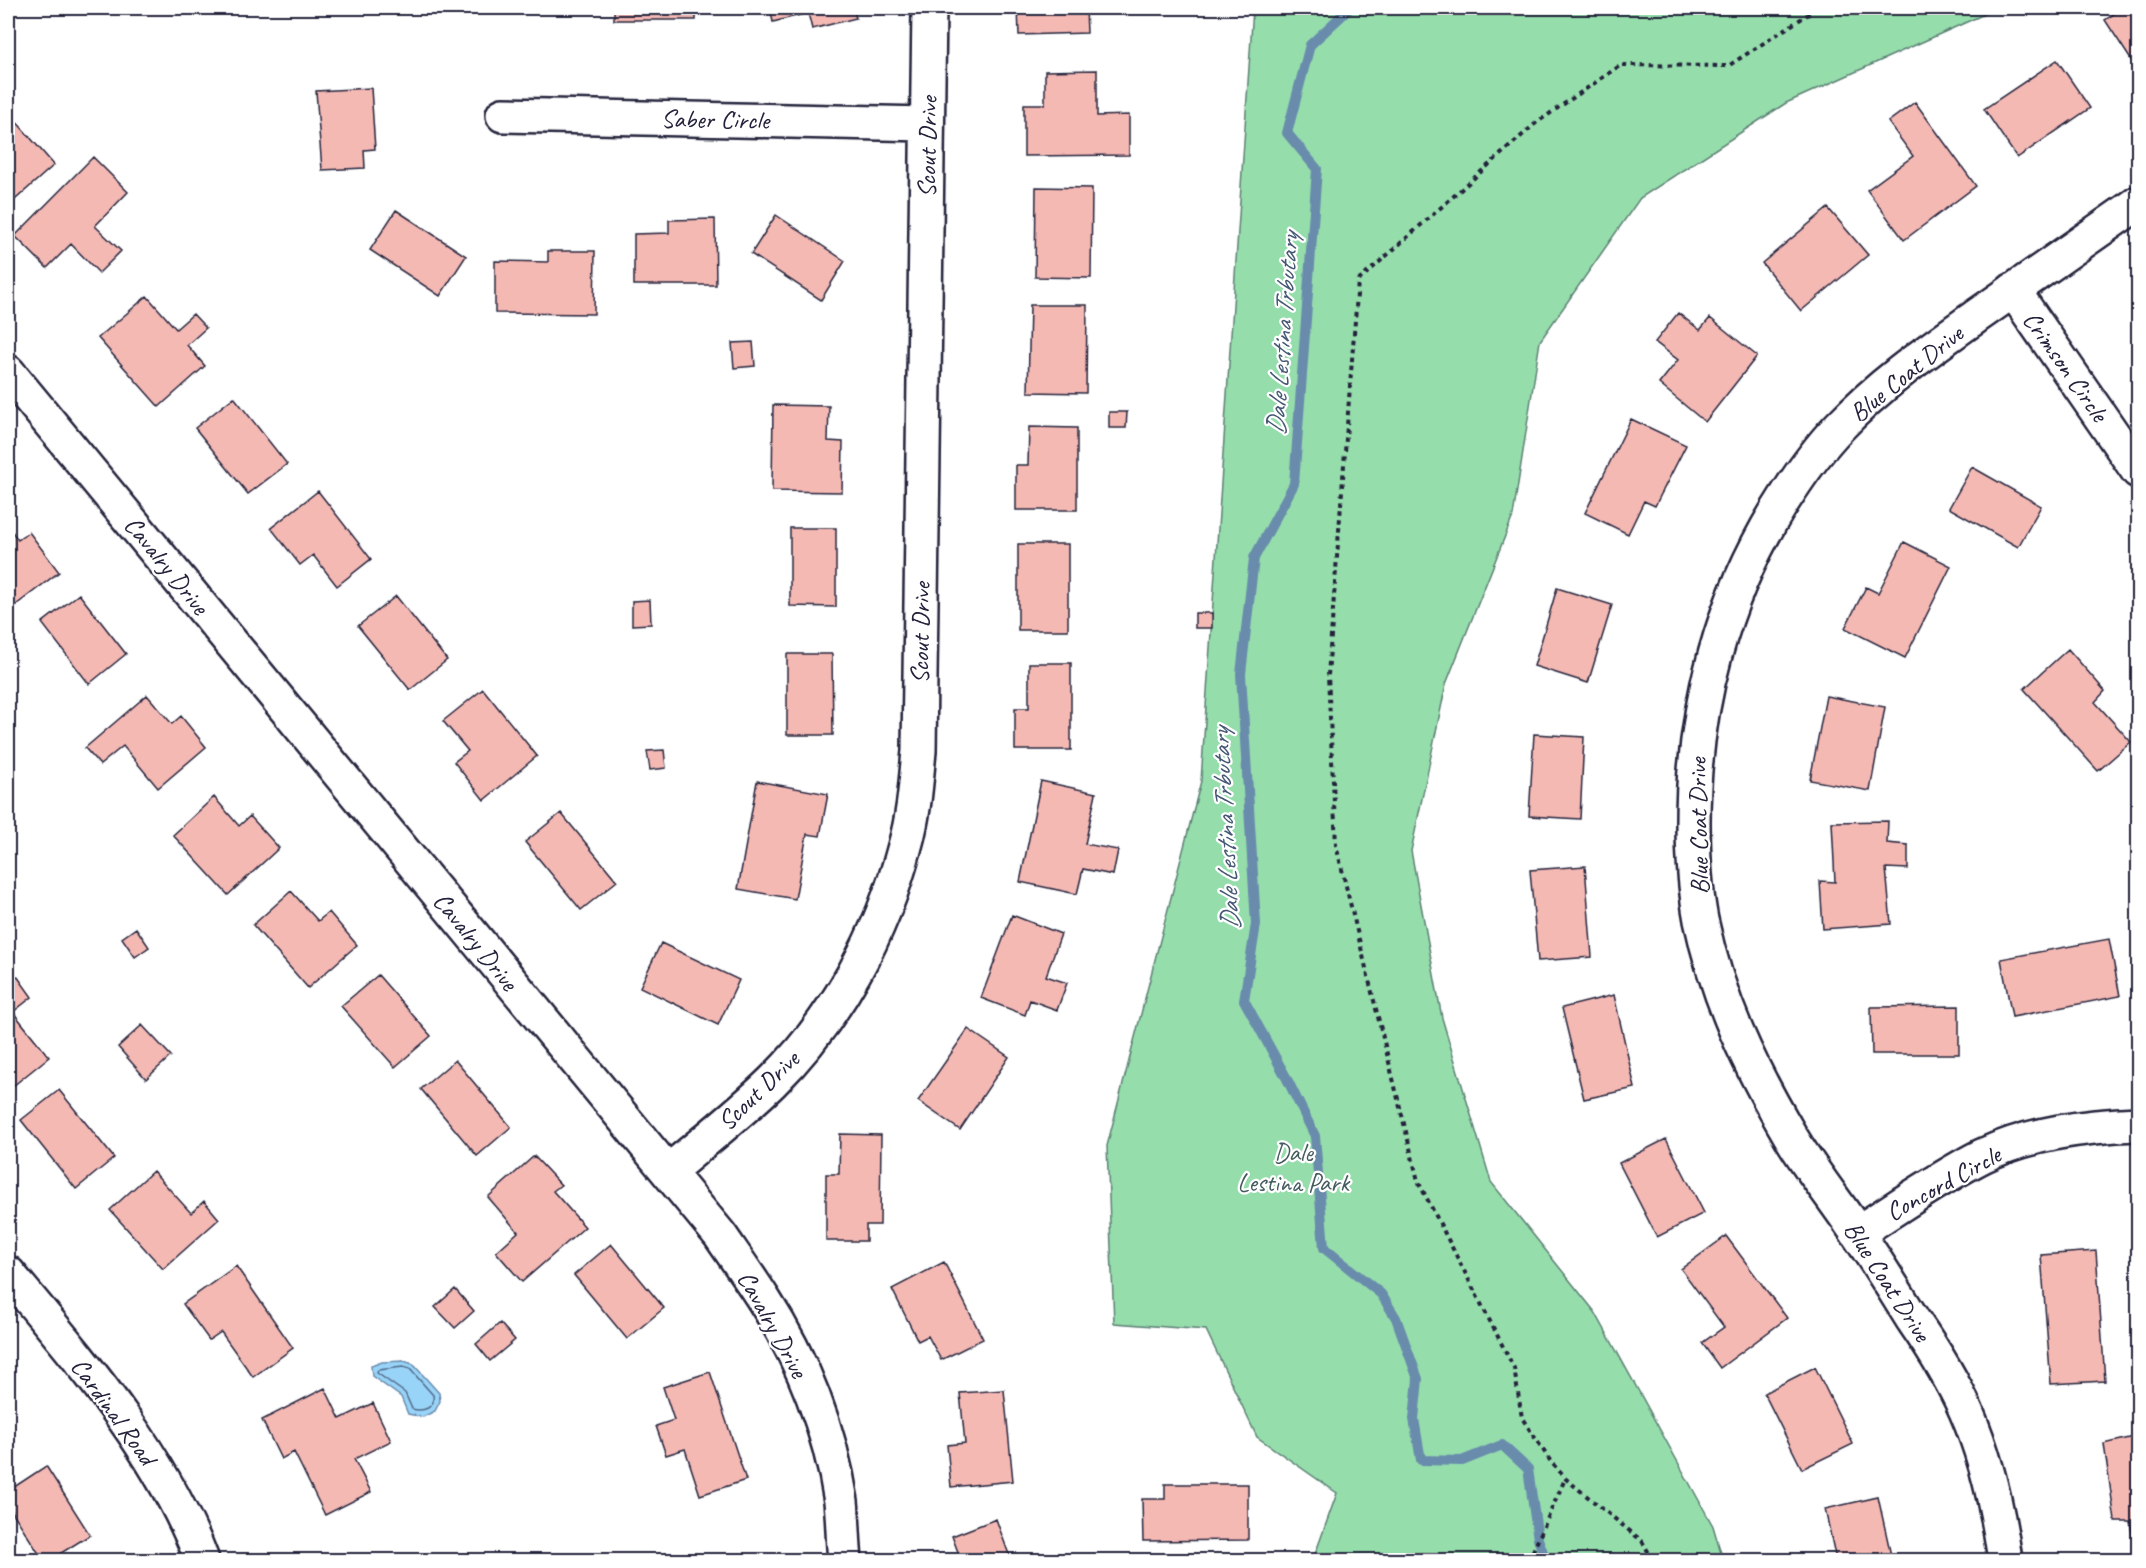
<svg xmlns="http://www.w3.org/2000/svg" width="2146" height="1568" viewBox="0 0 2146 1568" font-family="Caveat,sans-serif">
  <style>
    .green { fill: #96ddac; stroke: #5c8074; stroke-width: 1.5 }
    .water { fill: #98d3f8; stroke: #698cac; stroke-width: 1.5 }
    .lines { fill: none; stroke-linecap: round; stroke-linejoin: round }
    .shore { stroke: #516987; stroke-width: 1.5 }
    .stream { stroke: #698cac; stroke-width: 10 }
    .building { fill: #f5b9b4; stroke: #22223b; stroke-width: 1.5 }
    .street-casing { stroke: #22223b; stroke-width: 38 }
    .path { stroke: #22223b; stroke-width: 4; stroke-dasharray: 4.5 4.5; stroke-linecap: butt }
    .street { stroke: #fff; stroke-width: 33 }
    .labels { text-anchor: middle; stroke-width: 4.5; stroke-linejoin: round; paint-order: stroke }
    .street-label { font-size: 26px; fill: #22223b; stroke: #fff }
    .park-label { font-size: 26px; fill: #455a5d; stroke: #fff }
    .water-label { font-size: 27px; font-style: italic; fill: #455774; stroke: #fff }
  </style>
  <rect width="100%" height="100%" fill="#fff"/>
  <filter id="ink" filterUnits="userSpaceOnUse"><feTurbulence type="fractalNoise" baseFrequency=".0167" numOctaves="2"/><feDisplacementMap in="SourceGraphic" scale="12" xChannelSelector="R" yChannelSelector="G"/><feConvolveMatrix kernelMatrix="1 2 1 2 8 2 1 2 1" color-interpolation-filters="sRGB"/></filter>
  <g filter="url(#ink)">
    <path class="green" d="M1253 8H1998L1786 103 1640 198 1540 341 1513 516 1446 684 1411 851 1442 1018 1491 1182 1595 1312 1713 1526 1723 1560H1313L1337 1493 1257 1437 1206 1330 1114 1323 1107 1146 1201 781Z"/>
    <path class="water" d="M404 1361 413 1364 439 1393 440 1401 435 1411 423 1417 408 1414 401 1397 372 1376 371 1366 382 1362Z"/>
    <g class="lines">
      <path class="shore" d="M403 1367 410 1369 433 1395C436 1408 423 1412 412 1409L405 1393 377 1373 378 1370Z"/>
      <path class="stream" d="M1350 8 1310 45 1287 133 1317 169 1294 484 1254 558 1241 674 1256 924 1244 1000 1286 1077 1315 1136 1324 1248 1381 1294 1396 1318 1418 1379 1414 1419 1421 1460 1462 1461 1502 1445 1528 1469 1538 1539 1546 1560"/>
    </g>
    <path class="building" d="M614 8H696V20H614Z
      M770 8H853L856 18 812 29 808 13 773 22Z
      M1018 8H1086L1087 33 1019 35Z
      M2123 8H2138L2137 69 2105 20Z
      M2057 60 2090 108 2017 158 1984 109Z
      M1097 70V116L1129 115V155L1024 156V104H1045V71Z
      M371 88 375 149 364 150 365 168 322 170 316 91Z
      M1915 102 1976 186 1904 240 1867 190 1913 156 1888 122Z
      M8 112 54 165 8 206Z
      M93 157 128 192 95 226 121 251 99 273 71 244 47 268 15 236Z
      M1036 187 1092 188 1091 278 1035 277Z
      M1828 208 1868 255 1801 311 1762 263Z
      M396 210 466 256 440 296 370 250Z
      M776 215 845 261 821 300 751 254Z
      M715 219 716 285H634V234L669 233V220Z
      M548 251H595L594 314 495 313V261L548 262Z
      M147 296 176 329 193 314 206 328 187 345 205 366 159 407 98 338Z
      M1030 305H1087L1086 393 1028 392Z
      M1678 313 1700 330 1710 318 1757 356 1705 422 1659 384 1678 360 1655 342Z
      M753 342 755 366 734 368 732 343Z
      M234 397 287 464 248 494 195 428Z
      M773 405 829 406 828 441 843 442 842 492 772 491Z
      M1109 412H1127L1126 428H1109Z
      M1631 419 1686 445 1655 506 1644 501 1628 534 1585 513Z
      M1029 427 1077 428V510H1016V465H1028Z
      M1972 467 2041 506 2018 547 1949 508Z
      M318 491 371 559 337 586 313 555 300 565 271 528Z
      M8 526 18 540 29 532 59 572 8 611Z
      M790 528H836V607L790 606Z
      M1904 542 1951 566 1905 658 1845 628 1866 587 1878 593Z
      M1018 544H1068V630H1018Z
      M1557 588 1612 605 1588 683 1534 666Z
      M79 594 126 654 89 684 42 623Z
      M396 596 447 660 410 690 358 626Z
      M650 600 651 624 632 625V601Z
      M1195 613H1212V628H1195Z
      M2068 649 2105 691 2095 702 2131 742 2098 771 2024 689Z
      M787 654H832L833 735H787Z
      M1029 663H1071V750H1015V708H1029Z
      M483 689 537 756 484 800 454 762 468 751 443 721Z
      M147 695 172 724 181 716 206 747 158 788 123 746 100 765 85 748Z
      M1826 696 1885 707 1870 791 1810 780Z
      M1534 734 1584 737 1580 819 1529 816Z
      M664 750 666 768 650 770 647 751Z
      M757 781 828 794 820 836 807 834 795 899 738 889Z
      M1041 781 1096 793 1085 844 1118 850 1113 875 1083 869 1077 894 1020 882Z
      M214 797 239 826 250 816 279 848 228 895 173 835Z
      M561 813 617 881 581 910 525 842Z
      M1888 821 1887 843 1908 845V869L1886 868 1891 924 1823 929 1820 881 1835 882 1832 822Z
      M1585 866 1592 957 1538 961 1530 870Z
      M291 891 318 921 329 912 357 945 308 988 253 925Z
      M1012 915 1061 934 1046 976 1067 983 1057 1010 1030 1000 1025 1015 981 998Z
      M136 928 149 947 135 957 122 938Z
      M2109 939 2120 996 2012 1017 2001 959Z
      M661 943 739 980 718 1025 640 987Z
      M378 975 431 1036 395 1067 341 1006Z
      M17 976 32 997 13 1012 49 1057 8 1090V983Z
      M1614 995 1635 1088 1584 1099 1562 1008Z
      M1959 1006V1054H1872L1871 1007Z
      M142 1025 171 1056 146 1079 118 1047Z
      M968 1029 1009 1057 960 1130 918 1101Z
      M455 1060 511 1127 477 1156 421 1089Z
      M59 1090 114 1158 76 1189 21 1120Z
      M840 1134 881 1135 880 1225H866V1241H826V1174H839Z
      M1666 1139 1704 1213 1657 1237 1619 1163Z
      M534 1156 561 1185 553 1191 585 1227 522 1282 496 1252 518 1232 488 1197Z
      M153 1171 191 1213 204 1201 219 1219 163 1269 110 1210Z
      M1726 1236 1787 1318 1720 1368 1702 1343 1724 1327 1681 1269Z
      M611 1244 664 1308 627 1339 574 1275Z
      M2096 1251 2105 1381 2051 1384 2041 1255Z
      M944 1262 983 1339 941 1360 928 1336 918 1341 892 1289Z
      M236 1266 293 1348 253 1377 221 1332 209 1340 183 1304Z
      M455 1289 474 1311 455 1328 435 1307Z
      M500 1323 515 1340 490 1361 476 1344Z
      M1815 1367 1853 1444 1802 1469 1764 1393Z
      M710 1372 746 1480 700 1495 685 1449 666 1455 656 1426 674 1420 663 1387Z
      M325 1388 340 1419 373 1403 391 1441 354 1459 371 1492 325 1515 294 1452 281 1459 262 1420Z
      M1004 1390 1013 1481 951 1487 947 1445 965 1443 960 1393Z
      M2138 1436V1545L2134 1546 2130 1521H2115L2104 1444Z
      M46 1466 90 1535 50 1560H43L8 1505V1491Z
      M1165 1484H1248V1540L1143 1541 1142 1499H1165Z
      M1878 1497 1892 1560H1836L1825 1509Z
      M996 1519 1011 1560H961L952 1536Z"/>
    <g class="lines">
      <g class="street-casing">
        <path id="street" d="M503 115 927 124
          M2013 290 2138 471
          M8 372 720 1235C735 1257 750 1278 764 1300 803 1360 830 1430 841 1501 843 1520 843 1541 845 1560
          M669 1171C703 1142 740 1113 772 1082 837 1018 882 934 905 846 914 815 916 783 919 751L929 8
          M1857 1233C1898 1207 1939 1178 1982 1156 2031 1133 2085 1126 2138 1124
          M8 1273C81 1361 161 1452 202 1560
          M2005 1560C1998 1510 1987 1459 1966 1411 1952 1379 1933 1349 1913 1320 1893 1288 1873 1255 1851 1224 1831 1195 1809 1167 1791 1137 1749 1066 1718 1000 1701 920 1695 888 1693 855 1693 822 1693 708 1722 595 1785 498 1801 473 1818 449 1839 427 1881 383 1929 350 1978 315 2032 277 2085 240 2138 203"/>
      </g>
      <path class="path" d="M1529 1560 1565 1479
        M1653 1560 1642 1541 1566 1479 1551 1462 1522 1418 1514 1368 1418 1181 1336 845 1328 675 1358 281 1536 123 1621 65 1728 66 1818 8"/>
      <use href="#street" class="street"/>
    </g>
  </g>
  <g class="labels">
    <g class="street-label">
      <text transform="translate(715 119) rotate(1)" y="9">Saber Circle</text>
      <text transform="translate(927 147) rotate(-89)" y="9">Scout Drive</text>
      <text transform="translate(2066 366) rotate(55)" y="9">Crimson Circle</text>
      <text transform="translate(1906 373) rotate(-39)" y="9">Blue Coat Drive</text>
      <text transform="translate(167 565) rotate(51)" y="9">Cavalry Drive</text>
      <text transform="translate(920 633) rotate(-89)" y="9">Scout Drive</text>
      <text transform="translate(1698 826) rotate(-91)" y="9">Blue Coat Drive</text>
      <text transform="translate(476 941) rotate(51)" y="9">Cavalry Drive</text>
      <text transform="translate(758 1090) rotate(-44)" y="9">Scout Drive</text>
      <text transform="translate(1943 1183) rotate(-29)" y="9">Concord Circle</text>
      <text transform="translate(1888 1281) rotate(57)" y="9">Blue Coat Drive</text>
      <text transform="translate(773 1324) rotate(61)" y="9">Cavalry Drive</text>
      <text transform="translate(114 1411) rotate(54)" y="9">Cardinal Road</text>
    </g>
    <g class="park-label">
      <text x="1293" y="1161">Dale<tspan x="1293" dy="30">Lestina Park</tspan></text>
    </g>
    <g class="water-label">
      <text transform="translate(1282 334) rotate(-86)" y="9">Dale Lestina Trbutary</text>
      <text transform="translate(1225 829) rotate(-93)" y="9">Dale Lestina Trbutary</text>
    </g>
  </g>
  <rect width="2146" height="1568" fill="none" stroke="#fff" stroke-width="30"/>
  <rect x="15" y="15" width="2116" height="1538" fill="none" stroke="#22223b" stroke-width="2" filter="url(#ink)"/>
</svg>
